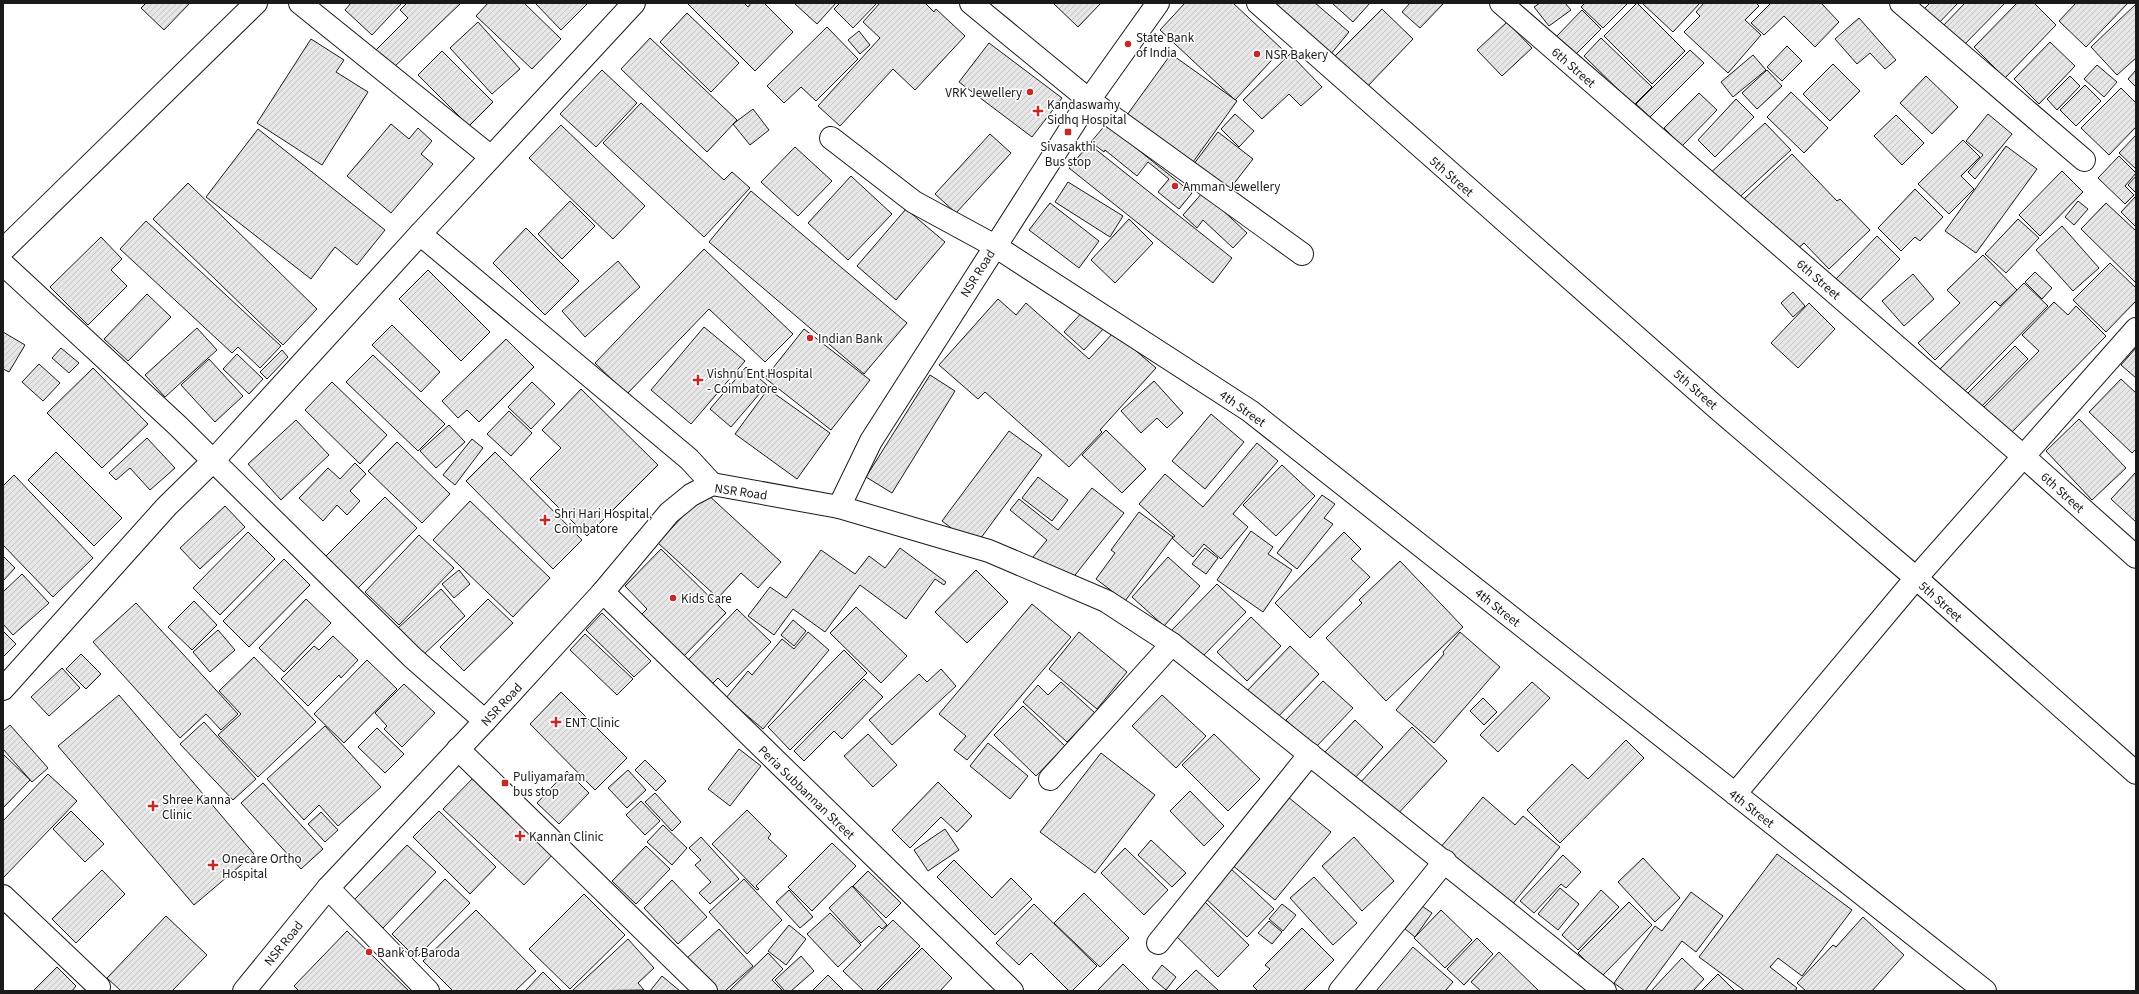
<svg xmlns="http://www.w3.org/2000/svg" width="2139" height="994" viewBox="0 0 2139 994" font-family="'Source Sans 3',sans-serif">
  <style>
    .building { fill: url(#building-hatch); stroke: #1a1a1a }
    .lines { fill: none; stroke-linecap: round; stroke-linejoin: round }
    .minor-casing { stroke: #1a1a1a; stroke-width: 24 }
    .tertiary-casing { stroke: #1a1a1a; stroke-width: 24 }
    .secondary-casing { stroke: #1a1a1a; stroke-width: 24 }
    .minor { stroke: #fff; stroke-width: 22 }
    .tertiary { stroke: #fff; stroke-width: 22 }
    .secondary { stroke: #fff; stroke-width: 22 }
    .poi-dot { fill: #c62828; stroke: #fff; stroke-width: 1.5 }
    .labels { text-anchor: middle; stroke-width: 3; stroke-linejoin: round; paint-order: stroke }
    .poi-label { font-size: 13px; fill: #1a1a1a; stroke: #fff; text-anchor: start }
    .street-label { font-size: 13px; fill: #1a1a1a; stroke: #fff }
  </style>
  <defs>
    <pattern id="building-hatch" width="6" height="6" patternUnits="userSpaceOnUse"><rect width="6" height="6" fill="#e6e6e6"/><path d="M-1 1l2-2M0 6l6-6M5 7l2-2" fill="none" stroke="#c5c5c5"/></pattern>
  </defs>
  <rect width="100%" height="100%" fill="#fff"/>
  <path class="building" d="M146 3H190L164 30 141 8Z
    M351 3H402L372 35 345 10Z
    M407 3H461L392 69 375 51 408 18 400 10Z
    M488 3H524L561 39 532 69 476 16Z
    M535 3H588L561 30Z
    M687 3H744L748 7 751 3H764L793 32 755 71Z
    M794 3H836L817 24Z
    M840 3H877L853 28 834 9Z
    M880 3H925L934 12 936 9 965 36 915 90 893 69 840 126 818 106 880 38 863 22Z
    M1053 3H1101L1078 27Z
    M1185 3H1233L1282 49 1235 100 1160 30Z
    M1266 3H1315L1349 32 1330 55Z
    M1332 3H1370L1353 22Z
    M1410 3H1444L1420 28 1402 12Z
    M1540 3H1565L1571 10 1549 26 1534 7Z
    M1585 3H1628L1603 28 1581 7Z
    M1637 3 1685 51 1652 84 1604 36Z
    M1642 3H1700L1673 32Z
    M1704 3H1756L1759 6 1745 20 1761 35 1728 73 1684 32 1700 16 1696 12Z
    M1771 3H1821L1839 22 1815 47 1784 16 1764 35 1751 23Z
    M1930 3H1958L1935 27 1920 13Z
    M1965 3H2005L1962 47 1942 27Z
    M2017 3H2034L2056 25 2005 78 1974 47Z
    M2076 3H2128L2086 47 2059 21Z
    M2136 4V58L2117 75 2091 47Z
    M1382 9 1413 39 1366 88 1334 57Z
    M1582 10 1601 29 1575 55 1556 37Z
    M687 13 739 63 711 92 660 42Z
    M1859 18 1896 60 1885 69 1870 53 1857 64 1835 39Z
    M478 22 520 69 492 94 450 48Z
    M1507 22 1532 48 1502 76 1477 50Z
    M827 27 858 59 816 101 801 87 784 103 767 86Z
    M859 31 870 45 860 54 848 40Z
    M650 38 737 120 707 152 621 69Z
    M1601 38 1652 87 1634 105 1584 56Z
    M311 39 344 60 336 72 368 92 322 165 257 123Z
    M2050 42 2075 66 2039 104 2014 79Z
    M989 43 1062 98 1032 137 959 82Z
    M1787 46 1802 61 1782 81 1767 67Z
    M1690 50 1704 63 1650 117 1636 104Z
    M442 51 493 102 469 126 418 75Z
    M1171 54 1237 101 1193 162 1127 115Z
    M1290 54 1322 87 1301 106 1289 94 1262 119 1243 100Z
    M1753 55 1766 70 1733 97 1721 82Z
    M1833 64 1860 91 1830 121 1803 94Z
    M2097 65 2117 82 2104 97 2084 79Z
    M602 70 637 103 596 147 560 114Z
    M1767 70 1782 86 1757 109 1742 93Z
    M2136 70V87L2128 79Z
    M1926 76 1958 107 1932 134 1900 103Z
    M2070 76 2080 86 2057 110 2047 99Z
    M2085 85 2101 101 2076 126 2060 110Z
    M2121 88 2136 103V127L2109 155 2081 128Z
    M1791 92 1828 128 1804 153 1767 117Z
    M1699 93 1717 110 1682 146 1664 128Z
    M1736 99 1754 117 1715 157 1698 140Z
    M641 103 724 180 732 172 750 188 704 237 603 143Z
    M753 109 769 130 750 145 733 124Z
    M1235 114 1254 131 1239 147 1221 129Z
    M1988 114 2012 134 1975 179 1968 172 1983 155 1966 141Z
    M1896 115 1924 143 1902 165 1874 136Z
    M1765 123 1791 150 1733 203 1708 175Z
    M391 124 409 139 418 128 432 141 421 154 433 164 391 213 347 176Z
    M1106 124 1192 193 1179 209 1158 192 1169 179 1148 162 1137 176 1105 150 1104 152 1091 142Z
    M561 125 645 206 613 239 529 158Z
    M258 129 385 230 357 265 335 247 311 279 206 197Z
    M1218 132 1253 159 1225 195 1190 169Z
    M990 134 1011 153 956 213 935 194Z
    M2136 135V169L2119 153Z
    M1963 140 1980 157 1961 176 1974 189 1949 214 1918 184Z
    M1089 144 1232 258 1213 283 1069 168Z
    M2006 146 2037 169 1976 253 1945 231Z
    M795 147 832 181 798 216 761 182Z
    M1792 154 1837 201 1840 199 1870 230 1829 269 1804 243 1794 252 1744 199Z
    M2119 156 2136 173 2125 186 2134 195 2125 204 2098 178Z
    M2062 171 2083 192 2040 236 2019 215Z
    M851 176 892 214 848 260 808 223Z
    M2136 176V193L2128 185Z
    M1068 182 1123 216 1110 237 1055 202Z
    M188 183 317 309 283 345 153 219Z
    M1915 189 1943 217 1920 241 1915 237 1901 251 1878 228Z
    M751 191 907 323 864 374 709 242Z
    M1203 192 1247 233 1233 248 1203 220 1197 228 1183 215Z
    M2136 196V227L2121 212Z
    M570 201 595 226 562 259 538 234Z
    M2078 201 2088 209 2074 225 2065 217Z
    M1050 203 1099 241 1079 268 1029 230Z
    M2106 203 2136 231V283L2081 229Z
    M906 209 945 242 896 300 857 266Z
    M1129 219 1153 243 1115 283 1091 260Z
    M2018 219 2039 238 2006 273 1985 254Z
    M146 221 281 346 260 368 238 347 232 353 120 249Z
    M2062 226 2099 268 2073 291 2036 250Z
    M526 228 579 281 545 315 493 263Z
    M1877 236 1900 259 1859 301 1836 279Z
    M101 237 122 259 111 270 127 286 88 325 50 287Z
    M704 249 793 334 765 362 709 309 627 394 595 363Z
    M1983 255 2017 290 2000 306 1995 301 1935 360 1918 343 1960 303 1947 290Z
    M618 261 640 287 585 337 562 311Z
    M2110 263 2136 288V301L2106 332 2073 300Z
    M428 270 490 332 461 361 399 299Z
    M2035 272 2052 288 2042 299 2025 282Z
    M1913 274 1934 299 1904 326 1882 301Z
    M2024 283 2048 306 1963 393 1939 370Z
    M1793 292 1805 306 1793 317 1781 303Z
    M147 294 171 317 128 361 104 339Z
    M998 299 1016 315 1026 303 1089 359 1114 332 1156 368 1100 430 1102 432 1069 467 985 392 978 399 939 365Z
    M2054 302 2068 315 2076 306 2106 336 2010 434 1983 408 2039 351 2022 335Z
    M1809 303 1835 329 1798 368 1771 343Z
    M1085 309 1105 327 1084 350 1064 332Z
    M392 325 440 372 421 392 372 345Z
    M704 327 745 361 691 424 651 390Z
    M197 328 217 350 165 397 145 375Z
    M804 329 870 380 831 430 765 378Z
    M3 332 25 345 9 372 3 369Z
    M506 339 534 367 479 422 467 410 458 418 442 401Z
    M2015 346 2028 359 1979 409 1965 396Z
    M61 348 79 363 69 373 52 358Z
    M2136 348V378L2121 365Z
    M282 350 288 357 267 379 260 372Z
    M237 354 263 379 249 394 223 369Z
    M373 355 445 424 418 451 346 382Z
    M209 359 243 396 215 422 181 385Z
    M39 364 60 383 43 401 22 382Z
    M746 367 767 385 731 427 710 409Z
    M93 368 148 424 102 468 47 413Z
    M930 375 955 391 892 493 866 477Z
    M2121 379 2136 393V449L2132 453 2089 412Z
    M1154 381 1183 413 1167 428 1157 418 1141 433 1121 411Z
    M332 382 387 435 360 464 305 410Z
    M532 382 555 404 531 429 508 407Z
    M581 389 658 465 587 536 530 479 561 448 542 430Z
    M768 389 830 433 797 479 735 434Z
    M509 411 532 433 511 456 487 434Z
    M1211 414 1244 442 1205 489 1172 461Z
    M2079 419 2126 468 2092 500 2046 451Z
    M296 420 329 455 281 500 248 464Z
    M449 425 465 442 436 468 420 451Z
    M1106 430 1146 469 1122 493 1082 455Z
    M1009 431 1042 455 975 546 942 521Z
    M147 438 175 468 150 490 130 468 116 480 109 473Z
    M472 439 483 448 455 485 443 475Z
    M397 442 450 494 422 523 368 471Z
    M1257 443 1278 461 1233 514 1248 527 1221 559 1204 544 1193 557 1172 538 1175 536 1139 504 1165 474 1203 507Z
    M56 452 122 518 94 546 28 480Z
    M495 452 582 540 553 569 466 481Z
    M355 463 366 474 350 491 360 501 347 515 337 505 323 521 299 498 328 468 340 479Z
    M1282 465 1315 496 1276 536 1243 505Z
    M2136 472V522L2111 499Z
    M14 475 93 558 53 597 3 545V486Z
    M1038 477 1068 500 1052 521 1022 498Z
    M1092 488 1124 513 1068 584 1033 557 1047 540 1010 510 1019 499 1058 530Z
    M705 492 781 562 758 588 741 573 718 598 658 543Z
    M1322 495 1335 504 1324 518 1333 524 1297 569 1277 553Z
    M385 497 417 528 358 588 326 556Z
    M470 501 550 578 513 617 433 540Z
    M225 506 245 527 200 569 180 548Z
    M1139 512 1173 537 1125 601 1096 579 1115 553 1111 550Z
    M1251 531 1273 547 1268 554 1292 570 1263 612 1217 580Z
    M248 532 275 559 220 615 193 588Z
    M1344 532 1361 549 1351 559 1370 577 1310 638 1275 603Z
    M419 535 454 568 399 625 365 592Z
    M900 548 946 582 944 585 935 579 906 619 860 585 825 632 793 609 774 635 748 616 770 587 786 598 821 550 855 574 869 556 885 568Z
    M1205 548 1218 558 1206 574 1192 564Z
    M661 549 726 613 681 659 638 618 647 609 625 586Z
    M3 556 15 568 3 581Z
    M1168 557 1200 586 1164 626 1132 597Z
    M284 559 310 585 249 647 223 621Z
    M1400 561 1463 627 1386 701 1326 638 1362 603 1359 600Z
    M459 570 470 584 454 598 442 584Z
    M976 570 1008 602 967 643 935 612Z
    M22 574 49 603 13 635 3 624V592Z
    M1217 584 1246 612 1198 661 1169 633Z
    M441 589 465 616 423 655 398 628Z
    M306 599 331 623 284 672 259 648Z
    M488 599 513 623 464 671 440 647Z
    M194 601 217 625 192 650 168 627Z
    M136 603 238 714 221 730 206 714 180 738 93 642Z
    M1032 604 1071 637 967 760 954 750 966 736 939 714Z
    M856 607 907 656 881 683 830 633Z
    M737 609 771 642 727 687 718 678 711 685 687 661Z
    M602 613 651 661 634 677 586 630Z
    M1251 617 1281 646 1247 681 1217 652Z
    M793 620 806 631 794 646 781 635Z
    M218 630 235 650 210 672 193 652Z
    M3 631 16 644 3 657Z
    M808 632 829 650 763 729 726 698 748 671 752 675 782 639 794 649Z
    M1079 632 1127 672 1097 709 1049 669Z
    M1460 632 1500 667 1434 743 1396 710 1444 654 1443 652Z
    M585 634 633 679 617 695 570 650Z
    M333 636 358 660 341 678 339 675 308 706 281 679 314 646 319 650Z
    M1290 646 1319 674 1274 721 1245 693Z
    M844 650 867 673 790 750 768 727Z
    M81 654 101 674 86 689 66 669Z
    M254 657 316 722 258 777 218 735 241 714 219 691Z
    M367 660 397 689 344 743 314 714Z
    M62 668 80 688 49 716 31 697Z
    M941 669 956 686 892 745 869 720 919 674 927 682Z
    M864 679 883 697 842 739 834 731 804 761 794 751Z
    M1323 681 1353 708 1315 748 1286 720Z
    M1061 682 1095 713 1067 742 1023 702 1038 685 1048 695Z
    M1532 682 1550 698 1498 752 1480 735Z
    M404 684 435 713 402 747 384 729 387 726 375 713Z
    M561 692 627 758 595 790 530 724Z
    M119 695 254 854 194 905 58 746Z
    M1162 695 1206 736 1176 768 1132 726Z
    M1483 698 1497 712 1484 725 1470 711Z
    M1023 706 1065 746 1036 776 994 735Z
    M1355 720 1383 747 1354 779 1325 752Z
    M204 722 256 779 233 800 180 744Z
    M10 725 48 768 32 782 3 749V731Z
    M325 726 381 787 338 826 319 805 304 820 267 779Z
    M1412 727 1447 761 1394 818 1359 784Z
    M377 728 404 754 385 773 358 747Z
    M868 734 897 765 873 787 844 756Z
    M1214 734 1260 779 1228 811 1182 765Z
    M1626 740 1644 758 1560 843 1527 810 1572 764 1588 779Z
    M988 743 1028 776 1010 799 970 766Z
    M739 749 761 766 730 806 708 789Z
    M1101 753 1155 795 1095 873 1040 832Z
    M3 754 30 780 3 808Z
    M645 760 666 781 656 791 635 770Z
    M628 770 646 790 627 808 608 788Z
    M567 771 589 793 559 824 537 803Z
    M48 774 77 801 3 878V821Z
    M474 777 554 853 524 885 443 809Z
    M938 782 972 816 957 832 941 817 910 848 892 830Z
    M263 783 323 849 301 869 241 803Z
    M1190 791 1224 826 1204 846 1170 811Z
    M655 793 681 822 672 831 645 802Z
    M1288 797 1331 832 1275 900 1232 865Z
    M1483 797 1515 825 1523 816 1560 847 1510 907 1440 848Z
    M641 801 660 821 645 835 626 815Z
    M747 810 771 834 768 838 787 856 756 886 759 889 757 890 712 844Z
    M71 811 104 844 85 862 53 829Z
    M439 811 496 867 470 894 413 837Z
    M321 812 338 830 325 842 308 824Z
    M663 825 687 848 672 865 647 842Z
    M945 829 959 850 928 871 914 850Z
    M701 837 739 879 710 904 699 893 711 882 695 865 701 860 689 848Z
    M1354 837 1394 881 1362 911 1322 866Z
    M1151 840 1186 873 1172 887 1138 855Z
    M832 843 856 866 812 911 788 887Z
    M407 845 436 872 383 928 354 900Z
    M646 846 670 869 636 904 612 881Z
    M1125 848 1168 890 1144 915 1101 873Z
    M1777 854 1852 910 1802 976 1778 958 1770 967 1797 988 1795 991H1745L1699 957Z
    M1563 855 1581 872 1566 888 1561 884 1534 913 1520 901Z
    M1643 858 1680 898 1655 922 1618 882Z
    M954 860 992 898 1011 878 1032 899 995 935 937 877Z
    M1229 867 1274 909 1247 937 1203 896Z
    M102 870 125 894 76 943 52 919Z
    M868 871 901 903 886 918 853 886Z
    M1314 877 1357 923 1333 945 1290 898Z
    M445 879 470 903 416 958 392 934Z
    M744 879 782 920 747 954 709 912Z
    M672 880 707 917 678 944 644 908Z
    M852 886 887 925 882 929 879 926 861 943 829 908Z
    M1560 888 1579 904 1558 930 1538 914Z
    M789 890 813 917 800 928 776 902Z
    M1601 890 1619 907 1578 950 1562 935Z
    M1691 892 1723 916 1696 952 1682 941 1645 991H1625L1614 983 1655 926 1662 931Z
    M1084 893 1129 938 1100 967 1054 923Z
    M584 894 625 935 570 989 529 949Z
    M1204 901 1249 945 1218 977 1173 933Z
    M1629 902 1652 925 1601 977 1578 953Z
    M1034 904 1097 966 1072 991H1069L1031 953 1019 965 996 943Z
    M1282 904 1296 915 1283 931 1269 919Z
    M1422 906 1432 913 1415 937 1405 929Z
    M476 910 536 971 515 991H453L423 961Z
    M1441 910 1472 940 1445 968 1414 938Z
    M830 913 861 945 838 967 807 934Z
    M166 916 207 955 172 991H121L107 978Z
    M1863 917 1904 955 1872 991H1806L1797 983 1833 945 1836 947Z
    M893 920 920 946 876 991H864L843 971Z
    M1269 921 1282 932 1272 944 1258 933Z
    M789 925 806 939 786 965 768 951Z
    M1302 928 1334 960 1303 991H1258L1253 986 1270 969 1265 965Z
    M719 929 753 966 725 991H716L687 958Z
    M347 931 409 991H299L294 986Z
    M1477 938 1493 954 1464 985 1447 969Z
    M628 939 654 968 638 983 644 990 572 991Z
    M1413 947 1453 982 1445 991H1376Z
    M922 948 952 978 940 991H879Z
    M1499 952 1539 991H1481L1471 982Z
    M768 953 783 969 772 980 783 991H729Z
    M801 956 814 971 791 991H785L775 980Z
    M1682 958 1704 979 1693 991H1651Z
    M1123 964 1150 991H1097Z
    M1162 965 1176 977 1166 990 1152 978Z
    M57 967 76 986 72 991H33Z
    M1196 970 1218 990 1217 991H1175Z
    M543 972 562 991H525Z
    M1718 974 1735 991H1701Z
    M828 975 844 991H812Z
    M662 976 680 991H650Z"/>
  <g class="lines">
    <g class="minor-casing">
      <path id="minor" d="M300 3 491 157
        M1258 3 1718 409 1916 578 2136 773
        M1901 3 2084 160
        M831 138 914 202 995 246 1250 411 1985 991
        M420 234 689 459 712 484
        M3 250 256 3
        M3 264 177 425 413 658 485 721
        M603 592 1012 991
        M458 749 706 991
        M1050 779 1172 644
        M1735 794 1916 578 2136 329
        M328 888 428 991
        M3 896 99 987
        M1158 943 1310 754
        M1340 991 1445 861"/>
    </g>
    <g class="tertiary-casing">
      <path id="tertiary" d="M971 3 1089 100 1302 254
        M1501 3 2023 456 2136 557
        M839 507 989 551 1106 601 1172 644 1605 991
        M3 689 167 506 212 462 420 234 634 3"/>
    </g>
    <g class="secondary-casing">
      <path id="secondary" d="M244 991 328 888 485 721 603 592 669 513 691 495 712 484 839 507 871 441 1089 100 1158 3"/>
    </g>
    <use href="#minor" class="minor"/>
    <use href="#tertiary" class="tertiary"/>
    <use href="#secondary" class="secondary"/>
  </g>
  <g class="poi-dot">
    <circle cx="1128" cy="44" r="4"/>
    <circle cx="1257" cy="54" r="4"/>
    <circle cx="1030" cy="92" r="4"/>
    <path d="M1036 105h4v4h4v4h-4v4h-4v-4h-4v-4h4z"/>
    <rect x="1064" y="128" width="8" height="8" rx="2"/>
    <circle cx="1175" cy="186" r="4"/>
    <circle cx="810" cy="338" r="4"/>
    <path d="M696 374h4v4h4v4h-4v4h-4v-4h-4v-4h4z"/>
    <path d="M543 514h4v4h4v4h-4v4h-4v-4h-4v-4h4z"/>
    <circle cx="673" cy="598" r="4"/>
    <path d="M554 716h4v4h4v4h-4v4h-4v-4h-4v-4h4z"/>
    <rect x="501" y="779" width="8" height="8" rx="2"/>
    <path d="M151 800h4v4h4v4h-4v4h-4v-4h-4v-4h4z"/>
    <path d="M518 830h4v4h4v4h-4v4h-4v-4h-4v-4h4z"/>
    <path d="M211 859h4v4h4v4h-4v4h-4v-4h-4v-4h4z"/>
    <circle cx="369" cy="952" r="4"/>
  </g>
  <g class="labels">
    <g class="poi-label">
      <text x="1136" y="42">State Bank<tspan x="1136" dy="15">of India</tspan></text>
      <text x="1265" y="59">NSR Bakery</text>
      <text x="1022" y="97" text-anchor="end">VRK Jewellery</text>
      <text x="1047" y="109">Kandaswamy<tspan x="1047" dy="15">Sidhq Hospital</tspan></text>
      <text x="1068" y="151" text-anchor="middle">Sivasakthi<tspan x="1068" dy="15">Bus stop</tspan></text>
      <text x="1183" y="191">Amman Jewellery</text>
      <text x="818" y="343">Indian Bank</text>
      <text x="707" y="378">Vishnu Ent Hospital<tspan x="707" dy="15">- Coimbatore</tspan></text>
      <text x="554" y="518">Shri Hari Hospital,<tspan x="554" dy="15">Coimbatore</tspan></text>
      <text x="681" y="603">Kids Care</text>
      <text x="565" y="727">ENT Clinic</text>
      <text x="513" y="781">Puliyamaram<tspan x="513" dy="15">bus stop</tspan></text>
      <text x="162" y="804">Shree Kanna<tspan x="162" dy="15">Clinic</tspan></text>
      <text x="529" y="841">Kannan Clinic</text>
      <text x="222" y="863">Onecare Ortho<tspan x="222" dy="15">Hospital</tspan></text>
      <text x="377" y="957">Bank of Baroda</text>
    </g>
    <g class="street-label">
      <text transform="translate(1574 67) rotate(41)" y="5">6th Street</text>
      <text transform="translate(1452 176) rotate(41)" y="5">5th Street</text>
      <text transform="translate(977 273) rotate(-58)" y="5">NSR Road</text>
      <text transform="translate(1819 279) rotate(41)" y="5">6th Street</text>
      <text transform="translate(1696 389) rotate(41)" y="5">5th Street</text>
      <text transform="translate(1243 408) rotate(35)" y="5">4th Street</text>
      <text transform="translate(741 491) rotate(8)" y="5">NSR Road</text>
      <text transform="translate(2063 492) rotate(42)" y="5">6th Street</text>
      <text transform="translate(1941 601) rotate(42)" y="5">5th Street</text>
      <text transform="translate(1498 607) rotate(38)" y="5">4th Street</text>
      <text transform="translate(501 704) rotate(-47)" y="5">NSR Road</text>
      <text transform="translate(807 792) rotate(44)" y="5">Peria Subbannan Street</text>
      <text transform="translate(1752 808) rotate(38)" y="5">4th Street</text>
      <text transform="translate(283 943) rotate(-51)" y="5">NSR Road</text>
    </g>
  </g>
  <rect width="2139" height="994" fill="none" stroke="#1a1a1a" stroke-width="8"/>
</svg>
